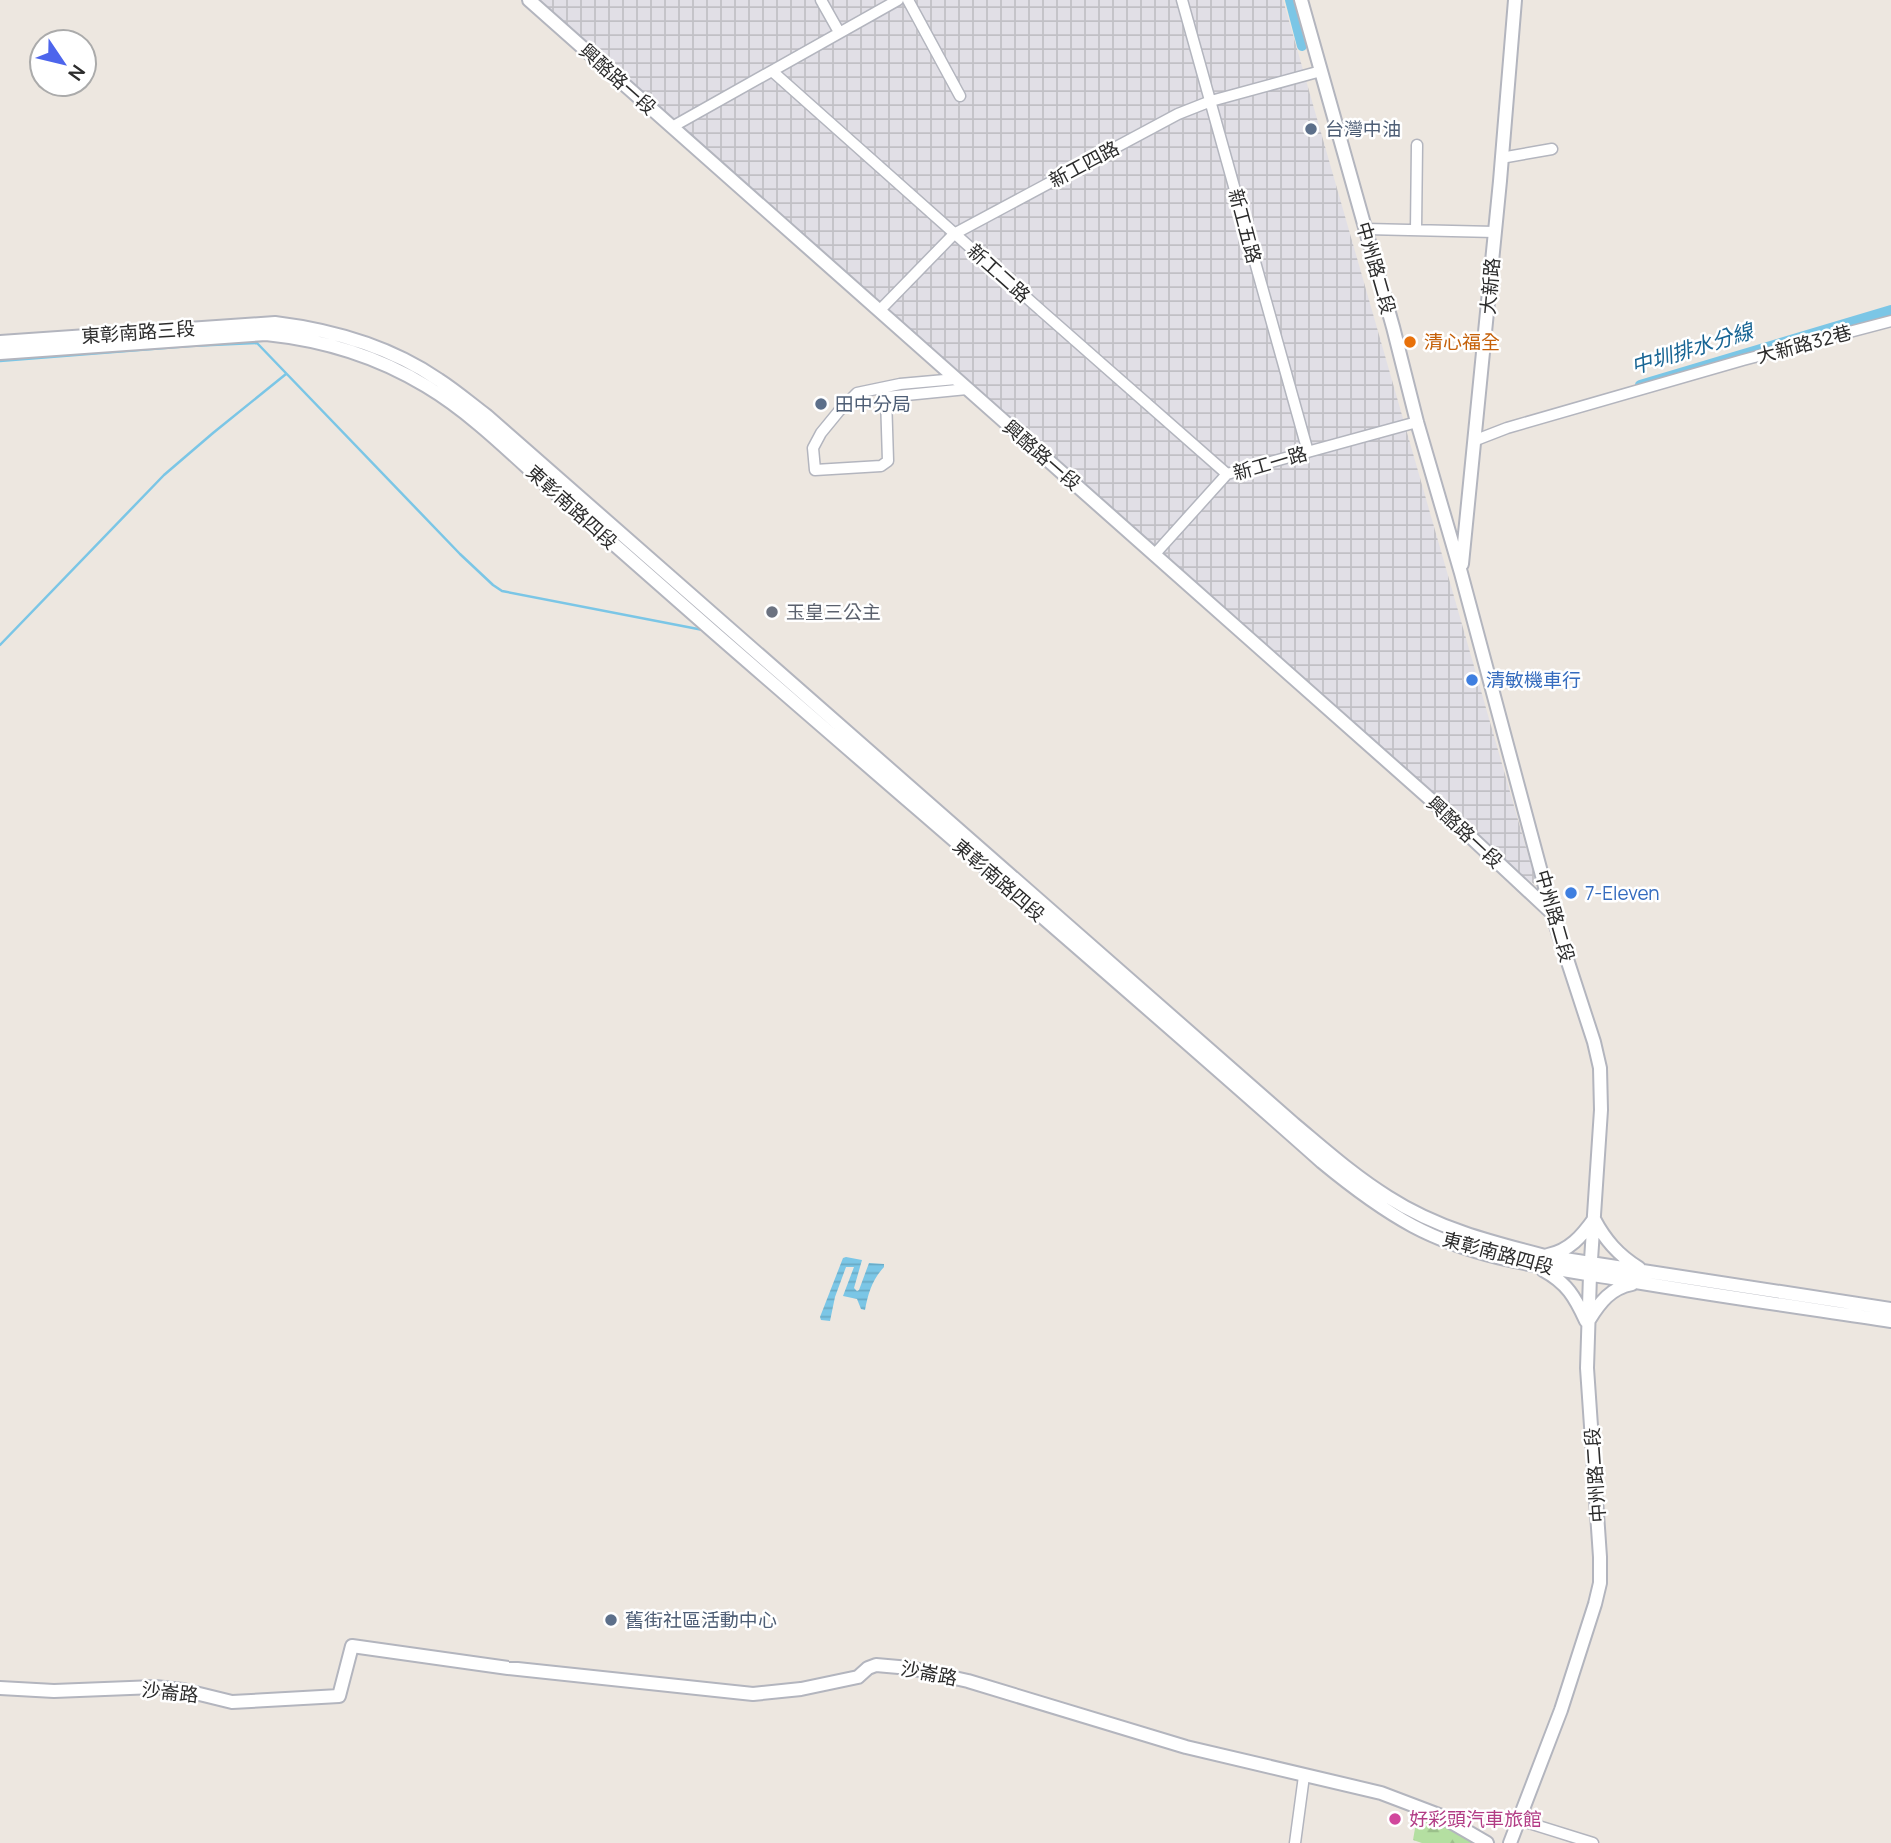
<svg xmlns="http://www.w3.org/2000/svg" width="1891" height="1843" viewBox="0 0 1891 1843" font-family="Manrope,'Noto Sans TC',sans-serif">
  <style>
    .industrial { fill: url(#industrial-grid) }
    .forest { fill: url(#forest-firs) }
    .water { fill: url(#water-rules) }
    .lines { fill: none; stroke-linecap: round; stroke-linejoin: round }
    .stream { stroke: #7bc6e6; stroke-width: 2.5 }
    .canal { stroke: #7bc6e6; stroke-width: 10 }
    .minor-casing { stroke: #b3b5be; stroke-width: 13 }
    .tertiary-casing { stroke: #b3b5be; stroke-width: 16 }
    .minor { stroke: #fff; stroke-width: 10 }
    .tertiary { stroke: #fff; stroke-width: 12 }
    .service-dot { fill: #5c6f8a; stroke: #fff; stroke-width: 2.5 }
    .food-dot { fill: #e8710a; stroke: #fff; stroke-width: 2.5 }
    .worship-dot { fill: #6b7280; stroke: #fff; stroke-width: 2.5 }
    .shop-dot { fill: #3f7fe0; stroke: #fff; stroke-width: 2.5 }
    .hotel-dot { fill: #d1479c; stroke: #fff; stroke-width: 2.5 }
    .labels { text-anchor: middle; stroke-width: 5; stroke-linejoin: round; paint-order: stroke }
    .street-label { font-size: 19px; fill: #2c2c2c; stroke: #fff }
    .service-label { font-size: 19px; fill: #4e5e75; stroke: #fff; text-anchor: start }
    .food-label { font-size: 19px; fill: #c56008; stroke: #fff; text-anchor: start }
    .worship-label { font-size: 19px; fill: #5b616d; stroke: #fff; text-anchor: start }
    .shop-label { font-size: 19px; fill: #366cbe; stroke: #fff; text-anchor: start }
    .hotel-label { font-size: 19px; fill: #b23c85; stroke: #fff; text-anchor: start }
    .water-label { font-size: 21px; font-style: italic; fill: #186594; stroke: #fff }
  </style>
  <defs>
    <pattern id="industrial-grid" width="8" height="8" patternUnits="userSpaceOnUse" patternTransform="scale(1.75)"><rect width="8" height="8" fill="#e1dfe6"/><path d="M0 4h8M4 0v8" fill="none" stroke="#c1c0c5"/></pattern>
    <pattern id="forest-firs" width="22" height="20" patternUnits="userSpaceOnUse" patternTransform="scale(1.75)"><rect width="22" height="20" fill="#b4dfa1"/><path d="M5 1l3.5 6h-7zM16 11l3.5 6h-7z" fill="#9bc08b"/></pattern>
    <pattern id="water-rules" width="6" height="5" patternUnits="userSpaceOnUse" patternTransform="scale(1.75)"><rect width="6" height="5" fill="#7bc6e6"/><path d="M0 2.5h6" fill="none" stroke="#6aaac5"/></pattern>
  </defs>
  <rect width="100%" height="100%" fill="#ede7e0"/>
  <path class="industrial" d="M540 0H1283L1537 886 1519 874Z"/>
  <path class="forest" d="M1418 1811 1433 1817 1479 1843H1422L1413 1840Z"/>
  <path class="water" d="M846 1257 862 1260 854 1288 857 1291 859 1290 869 1263 884 1264V1267C872 1280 868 1294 865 1310L861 1309 857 1299 843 1296 854 1267H846L835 1297 830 1321 821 1320 820 1317 843 1258Z"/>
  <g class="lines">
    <path class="stream" d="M0 361 190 346 257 343 460 554 493 585 502 591 703 630
      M0 645 164 475 213 433 286 374"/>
    <path class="canal" d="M1290 0 1302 46
      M1640 385 1891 310"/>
    <g class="minor-casing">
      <path id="minor" d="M821 0 839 32
        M908 0 960 96
        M1182 0 1308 452
        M772 71 1045 314 1227 474
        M672 127 898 0
        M1501 158 1552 149
        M1366 229 1495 232
        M1416 230 1417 145
        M879 311 954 234 1178 114 1211 101 1321 71
        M956 379 900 384 857 393 839 411 821 433 813 448 815 470 881 466 888 461 886 397 967 389
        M1476 440 1507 428 1743 360 1891 321
        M1154 555 1227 474 1417 422
        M1519 1820 1593 1843
        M1295 1843 1304 1776"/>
    </g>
    <g class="tertiary-casing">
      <path id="tertiary" d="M529 0 1430 799 1552 913
        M1301 0 1393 327 1417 422 1461 573 1552 913 1594 1042 1600 1068 1601 1110 1590 1275 1587 1368 1600 1557V1583L1595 1604 1561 1710 1510 1843
        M0 342 275 323C332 330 391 347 439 380 456 391 471 404 487 416L1294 1124C1324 1149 1354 1176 1388 1197 1436 1228 1490 1242 1545 1256L1891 1309
        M0 353 266 334C324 340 377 356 426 386 468 411 506 448 542 481 600 532 658 583 716 634 918 810 1122 984 1322 1162 1351 1186 1380 1208 1413 1226 1475 1259 1545 1267 1612 1278 1705 1294 1798 1307 1891 1321
        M1462 564 1500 181 1515 0
        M1548 1255C1569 1251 1582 1236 1594 1219 1605 1240 1618 1255 1639 1268
        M1543 1270C1567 1283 1575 1297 1586 1321
        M1589 1320C1600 1302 1611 1288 1632 1284
        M0 1688 54 1691 155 1687 183 1690 232 1702 339 1696 352 1646 508 1668 753 1694 801 1689 858 1677 868 1668 876 1665 910 1668 968 1681 1186 1747 1381 1793 1439 1815 1487 1843"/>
    </g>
    <use href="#minor" class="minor"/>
    <use href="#tertiary" class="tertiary"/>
  </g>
  <g class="service-dot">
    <circle cx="1311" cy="129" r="7"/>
    <circle cx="821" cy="404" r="7"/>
    <circle cx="611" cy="1620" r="7"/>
  </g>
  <circle class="food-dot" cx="1410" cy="342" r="7"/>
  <circle class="worship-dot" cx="772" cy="612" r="7"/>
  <g class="shop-dot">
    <circle cx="1472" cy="680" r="7"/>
    <circle cx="1571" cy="893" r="7"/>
  </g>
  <circle class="hotel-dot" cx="1395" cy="1819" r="7"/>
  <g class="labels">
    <g class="street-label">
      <text transform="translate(618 79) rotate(42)" y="7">興酪路一段</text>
      <text transform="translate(1084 164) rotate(-28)" y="7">新工四路</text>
      <text transform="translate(1245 226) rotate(75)" y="7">新工五路</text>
      <text transform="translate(1376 268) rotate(74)" y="7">中州路二段</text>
      <text transform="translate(999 273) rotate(42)" y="7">新工二路</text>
      <text transform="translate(1490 286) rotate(-85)" y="7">大新路</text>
      <text transform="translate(138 332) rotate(-4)" y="7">東彰南路三段</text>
      <text transform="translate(1804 344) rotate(-15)" y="7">大新路32巷</text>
      <text transform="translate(1042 455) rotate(41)" y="7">興酪路一段</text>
      <text transform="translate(1270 463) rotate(-16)" y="7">新工一路</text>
      <text transform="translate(572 507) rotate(42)" y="7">東彰南路四段</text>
      <text transform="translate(1465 832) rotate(43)" y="7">興酪路一段</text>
      <text transform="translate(999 880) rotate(41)" y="7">東彰南路四段</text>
      <text transform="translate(1555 916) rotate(74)" y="7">中州路二段</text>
      <text transform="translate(1498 1253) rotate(15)" y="7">東彰南路四段</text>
      <text transform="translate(1595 1475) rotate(-94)" y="7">中州路二段</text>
      <text transform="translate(929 1673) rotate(11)" y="7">沙崙路</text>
      <text transform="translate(170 1692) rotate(6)" y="7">沙崙路</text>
    </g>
    <g class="service-label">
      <text x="1325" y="136">台灣中油</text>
      <text x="835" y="411">田中分局</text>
      <text x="625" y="1627">舊街社區活動中心</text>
    </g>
    <g class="food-label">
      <text x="1424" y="349">清心福全</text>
    </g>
    <g class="worship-label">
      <text x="786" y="619">玉皇三公主</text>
    </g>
    <g class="shop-label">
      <text x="1486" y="687">清敏機車行</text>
      <text x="1585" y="900">7-Eleven</text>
    </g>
    <g class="hotel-label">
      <text x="1409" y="1826">好彩頭汽車旅館</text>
    </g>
    <g class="water-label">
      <text transform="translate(1692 349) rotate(-17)" y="7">中圳排水分線</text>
    </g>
  </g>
  <g transform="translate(63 63) rotate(125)"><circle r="33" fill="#ffffff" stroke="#ababab" stroke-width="2"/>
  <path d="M0-5L12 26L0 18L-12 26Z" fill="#4d65ec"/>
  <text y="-10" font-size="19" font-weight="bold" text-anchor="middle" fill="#2c2c2c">N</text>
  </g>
</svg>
